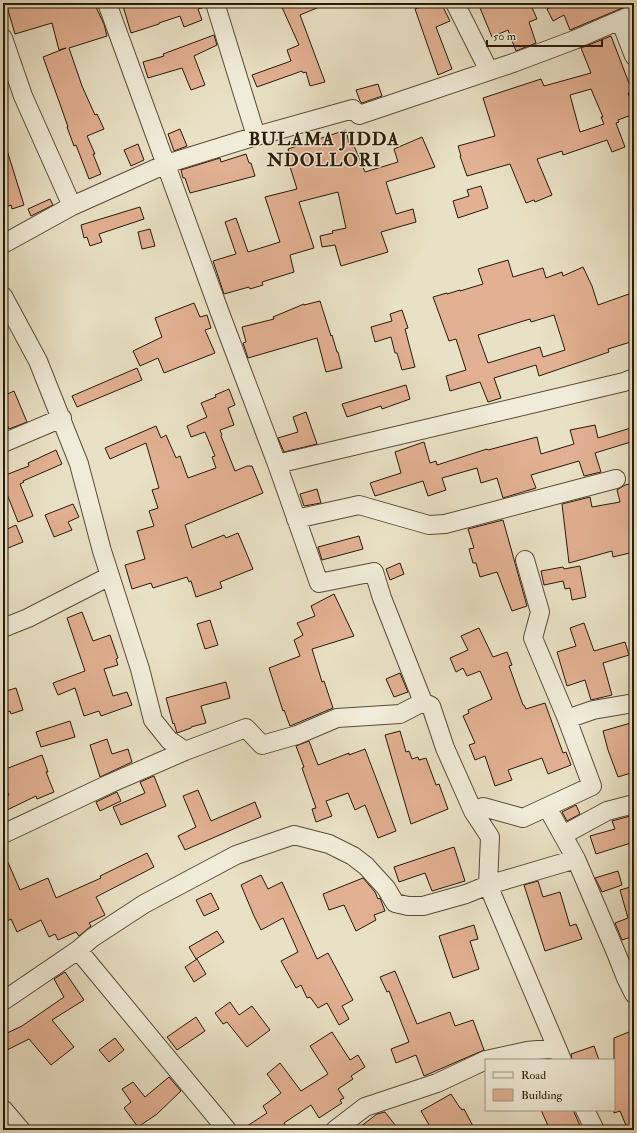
<svg xmlns="http://www.w3.org/2000/svg" width="637" height="1133" viewBox="0 0 637 1133" font-family="'IM FELL Double Pica',serif">
  <style>
    .building { fill: #e2b092; stroke: #271a08; fill-rule: evenodd }
    .lines { fill: none; stroke-linecap: round; stroke-linejoin: round }
    .street-casing { stroke: #584c37; stroke-width: 20 }
    .street { stroke: #f1ecd9; stroke-width: 18 }
    .labels { text-anchor: middle; stroke-width: 3; stroke-linejoin: round; paint-order: stroke }
    .district-label { font-size: 18px; font-weight: bold; letter-spacing: 1px; fill: #271a08; stroke: #f1ecd9 }
  </style>
  <rect width="100%" height="100%" fill="#e9e1c5"/>
  <filter id="stains"><feTurbulence type="fractalNoise" baseFrequency=".005" numOctaves="4"/><feColorMatrix values="0 0 0 0 .2 0 0 0 0 .09 0 0 0 0 .02 0 0 0 .5 -.17"/></filter>
  <radialGradient id="worn" r=".72"><stop offset=".6" stop-color="#630" stop-opacity="0"/><stop offset="1" stop-color="#630" stop-opacity=".3"/></radialGradient>
  <path class="building" d="M6 3H94L104 24 107 36 69 48 82 86 95 115 97 114 104 129 87 136 95 154H93L101 174 89 179 76 145 74 146 67 127H68L60 104 43 57 66 48 59 50 52 23 15 34Z
    M133 3H205V7L198 9 202 20 184 27 180 16 159 23V24L131 33 123 6Z
    M280 3H329L300 15 325 82 310 86 306 72 303 73 302 71 257 87 252 75 291 61 287 50 299 45Z
    M431 3H441L450 21 436 27 452 69 438 75 415 9Z
    M478 3H530L537 19 529 22 536 43 516 51 508 30 492 37Z
    M558 3H634L570 30 564 15 553 21 547 9Z
    M214 35 217 45 194 56 205 85 191 90 182 68 148 78 143 62 164 56 163 54Z
    M611 36 632 91 628 93 634 110V114L618 120 619 122 616 123 625 147 612 152 607 140 563 155 562 151 537 159 552 195 535 202 534 200 526 203 510 164 467 176 460 156H461L458 146 495 136 483 98 541 79 544 86 591 73 581 48ZM591 89 603 117H601L604 124 580 132 570 95Z
    M378 84 382 96 362 103 360 101 356 90Z
    M180 129 187 146 174 151 168 134Z
    M346 130 349 143 352 141 365 172 398 162 394 149 422 137 435 167 386 182 396 214 413 209 416 222 381 232 388 252 341 266 335 245 322 247 320 236 333 233 332 231 346 228 338 192 299 202 314 248 290 255 294 272 262 282 263 285 250 289 249 287 224 294 213 261 236 254 225 222 236 218 248 252 280 242 265 197 297 189 287 157 290 156 288 149Z
    M138 144 144 160 131 166 124 150Z
    M3 147H6L24 205 12 209 11 205 3 208Z
    M246 154 249 163H251L255 176 190 193 185 178H183L181 170 220 158 221 162Z
    M481 186 488 208 458 218 453 201 469 196 467 190Z
    M50 199 53 205 31 216 28 209Z
    M140 207 144 219 99 234 102 242 90 246 87 237 84 238 81 225Z
    M150 229 155 246 142 249 138 232Z
    M508 260 513 277 543 268 546 278 562 272 563 276 583 267 592 286 598 305 629 294V295L634 293V341L608 349 609 352 539 376 536 365 494 378 501 398 488 402 480 382 450 391 446 376 466 370 456 339 449 341 433 297 447 293V294L460 290V291L483 284 478 269ZM554 315 565 350 543 357 540 347 488 363 478 335 530 319 531 322Z
    M320 301 331 336 332 335 337 352H338L342 368 326 372 317 338 248 358 243 343 246 342 242 327 274 319 273 317 304 304V305Z
    M194 303 200 317 207 315 211 328 205 330 215 353 164 373 158 358 140 366 133 351 162 337 155 318Z
    M402 310 408 328 405 329 415 367 402 370 397 353H395L391 337 375 342 371 327 392 321 390 314Z
    M137 368 142 380 77 407 72 396Z
    M406 385 410 399 382 409 381 406 347 417 342 404Z
    M229 389 235 405 228 408 234 425 220 430 222 435 221 436 235 471 247 466H252L263 493 185 525 192 548 224 535 226 538 238 533 253 569 220 582 222 588 196 597 191 581 189 582 187 577 153 588 151 583 132 589 125 565 145 559 137 531 154 526 149 511 158 508 152 490 159 488 146 443 110 459 105 448 156 426 161 438 166 435 176 458 180 456 188 478 216 468 212 457 215 456 205 432 191 437 187 426 207 417 201 403 216 397 215 395Z
    M14 391 27 422 9 429 3 415V396Z
    M306 412 317 444 284 452 278 438 298 432 293 417Z
    M595 425 598 438 634 427V441L595 453 601 472 584 476 579 461 531 475 536 488 503 498 497 478 481 483 477 468 442 478 446 490 428 496 423 481 375 496 370 483 401 473 395 452 424 442 430 463 436 461 437 465 487 449 488 450 537 437 541 454 574 444 570 430Z
    M56 450 62 464 23 481 24 482 20 484 33 516 18 522 3 484V476L29 466 28 463Z
    M634 483V552L613 557 612 551 569 563 562 504 590 497 592 507 620 502 617 490 625 485Z
    M317 489 321 503 304 506 300 494Z
    M73 504 79 517 68 522 72 530 54 537 45 515Z
    M503 520 527 606 512 611 497 572 480 577 476 563H473L469 549 474 548 468 529Z
    M16 525 23 542 3 550V531Z
    M359 536 363 549 322 560 318 547Z
    M400 563 404 574 390 580 386 569Z
    M580 566 586 597 572 600 570 588 565 589 563 581 544 585 541 571 563 567 564 569Z
    M334 594 354 636 312 649 322 682 324 681 333 708 290 726 284 710 283 711 269 668 300 656 294 640 303 635 297 623 315 616 311 606Z
    M82 612 93 641 110 635 118 658 116 659 118 665 104 669 113 696 127 692 132 705 101 716 99 711 84 716 75 688 58 695 53 683 85 671 67 618Z
    M210 620 218 645 205 649 197 624Z
    M584 623 594 651 625 642 629 655 603 663 612 695 591 700 585 680 567 686 557 652 576 646 570 628Z
    M479 628 493 657 507 652 512 665 509 666 523 705H524L526 709 545 703 563 753 566 752 571 765 548 774 542 758 508 770 512 780 495 786 485 756 475 760 469 745 475 743 463 716 469 713 468 710 492 699 480 671 467 676 463 668 456 672 450 658 468 650 461 636Z
    M400 673 408 692 394 697 386 679Z
    M226 682 230 698 201 706 206 723 191 727V728L177 733 174 723 173 724 166 698Z
    M16 688 23 710 11 714 10 711 6 713 3 705V692Z
    M70 721 75 737 41 747 36 732Z
    M634 722V772L618 777 608 750 603 731Z
    M400 731 406 752 409 751 412 759 418 757 419 760 426 758 436 785 439 784 448 809 411 824 385 735Z
    M107 739 112 754 128 749 132 762 100 777 90 745Z
    M309 741 318 765 349 753V755L365 749 396 831 378 838 365 805 355 810 348 793 326 801 332 816 316 822 312 809 316 808 302 768 304 767 296 746Z
    M42 755 48 772H46L54 792 37 799 36 796 7 810 3 802V798L9 795 3 784V770Z
    M154 776 166 806 121 825 113 807 145 793 140 782Z
    M198 790 211 821 255 802 261 817 185 850 178 836 196 827 183 796Z
    M117 792 121 801 100 811 96 802Z
    M576 805 580 814 567 821 562 812Z
    M634 815V842L596 854 590 836 615 829 612 821Z
    M454 847 465 881 432 891 425 873 399 882 394 867Z
    M3 851 20 890 48 878 56 898 101 878 100 876 147 853 154 867 96 897 105 915 89 923 91 926 79 936 76 932 58 940 55 934 49 937 41 920 17 932 11 919 3 923Z
    M618 871 622 885 602 892 595 878Z
    M261 875 268 889 282 882 317 959 328 953 353 1000 342 1006 349 1019 339 1025 327 1003 318 1008 310 997 307 998 301 985 296 988 281 961 298 952 283 918 261 930 254 916 241 885Z
    M363 878 375 892 378 899 380 898 385 911 374 915 376 920 356 931 344 905 329 910 323 894Z
    M538 881 543 897 560 892 570 926 576 924 582 939 545 951 524 885Z
    M634 886V936L622 940 615 923 628 918 620 890Z
    M211 893 219 909 204 916 196 900Z
    M474 925 478 939 470 941 479 969 453 978 439 936Z
    M217 931 224 942 196 959 189 947Z
    M197 959 206 974 194 982 185 967Z
    M395 971 417 1024 450 1012 455 1026 473 1020 484 1050 424 1076 416 1055 396 1063 391 1049 409 1042 389 991 387 992 380 977Z
    M65 972 84 1000 52 1020 74 1047 51 1065 29 1039 3 1052V1035L22 1026 64 997 54 979Z
    M230 1002 239 1015 252 1006 270 1030 247 1047 227 1022 223 1024 215 1013Z
    M196 1017 205 1031 177 1050 167 1037Z
    M634 1030V1130H628L620 1111 614 1113V1038Z
    M332 1032 350 1060 358 1055 365 1067 351 1076 353 1079 338 1089 344 1098 340 1100 342 1103 319 1118 311 1105 284 1123 288 1130H241L267 1113 263 1106 281 1093 267 1074 280 1063 301 1091 328 1074 310 1046Z
    M115 1038 124 1050 109 1062 99 1050Z
    M594 1046 599 1060H572L571 1054Z
    M169 1077 181 1091 157 1114 138 1127 124 1108 131 1102 122 1089 133 1082 145 1097Z
    M451 1094 460 1108H461L462 1110 464 1109 475 1130H432L421 1111Z
    M541 1110H573L582 1130H550Z
    M385 1112 399 1130H356L377 1114Z"/>
  <g class="lines">
    <g class="street-casing">
      <path id="street" d="M107 3 220 313 277 464 319 583 374 572 382 598 423 702 431 706 445 748 473 811 490 837 488 885 562 1060
        M215 3 256 136
        M455 3 489 71
        M620 20 634 56
        M3 38 23 96 72 206
        M3 244 72 206 166 164 256 136 353 109 359 115 513 63 574 40 634 14
        M3 296 38 361 79 464 102 551 140 669 153 720 169 740 185 751
        M3 443 62 418
        M277 464 624 382 634 378
        M296 519 359 505 429 525 445 524 616 479
        M525 560 540 612 533 638 567 719
        M3 628 28 618 110 576
        M547 807 576 859 617 955 626 978 634 994
        M473 811 483 807 523 818 592 786 567 719 593 710 634 703
        M3 834 109 784 185 751 246 728 262 745 297 735 337 718 400 714 423 702
        M563 835 607 811 634 804
        M78 950 227 1130
        M3 1001 78 950 92 938 144 904 236 855 294 835 329 844 353 856 366 866 386 888 395 903 408 906H423L466 894 488 885 576 859
        M3 1109 21 1130
        M585 1110 595 1130
        M335 1130 365 1107 437 1083 486 1060 527 1051 557 1048"/>
    </g>
    <use href="#street" class="street"/>
  </g>
  <g class="labels">
    <g class="district-label">
      <text x="324" y="145">BULAMA JIDDA<tspan x="324" dy="21">NDOLLORI</tspan></text>
    </g>
  </g>
  <rect width="637" height="1133" fill="none" stroke="#e9e1c5" stroke-width="16"/>
  <rect x="4" y="4" width="629" height="1125" fill="none" stroke="#271a08" stroke-width="2"/>
  <rect x="8" y="8" width="621" height="1117" fill="none" stroke="#271a08"/>
  <rect x="485" y="1059" width="130" height="52" fill="#f1ecd9" stroke="#a09885"/>
  <rect x="493" y="1072" width="20" height="6" fill="#f1ecd9" stroke="#a09885"/>
  <text x="521" y="1079" font-size="12" fill="#271a08">Road</text>
  <rect x="493" y="1089" width="20" height="12" fill="#e2b092" stroke="#a09885"/>
  <text x="521" y="1099" font-size="12" fill="#271a08">Building</text>
  <path d="M487 40v6h115v-6" fill="none" stroke="#271a08" stroke-width="2"/>
  <text x="493" y="40" font-size="12" fill="#271a08" stroke="#f1ecd9" stroke-width="3" paint-order="stroke">50 m</text>
  <rect width="100%" height="100%" filter="url(#stains)"/>
  <rect width="100%" height="100%" fill="url(#worn)"/>
</svg>
